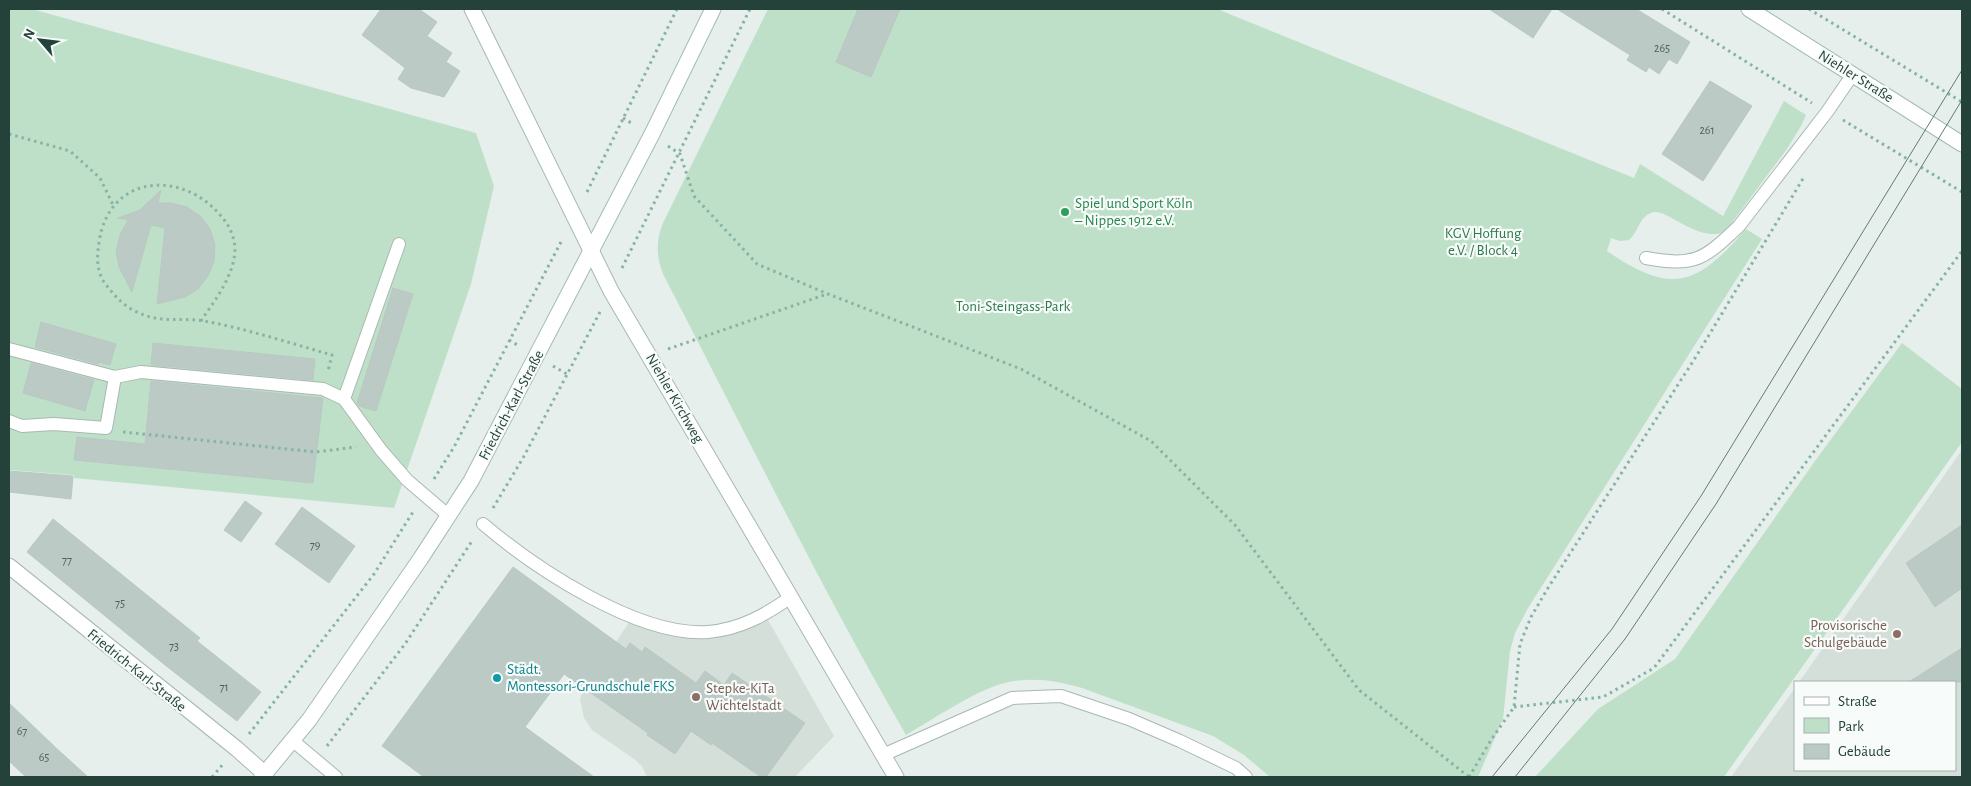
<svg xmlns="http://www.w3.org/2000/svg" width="1971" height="786" viewBox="0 0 1971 786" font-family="'Alegreya Sans',sans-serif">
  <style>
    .built { fill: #d4dfda }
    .green { fill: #bfe0c8 }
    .building { fill: #bbcac4; stroke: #b8c9c2 }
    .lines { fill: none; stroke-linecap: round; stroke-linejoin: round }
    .lane-casing { stroke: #a8b8b2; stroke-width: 14 }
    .street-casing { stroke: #a8b8b2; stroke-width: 17 }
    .secondary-casing { stroke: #a4bbb3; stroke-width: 17 }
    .path { stroke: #86b3a5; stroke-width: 3; stroke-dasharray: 2.5 4; stroke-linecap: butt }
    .lane { stroke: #fff; stroke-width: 12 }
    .street { stroke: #fff; stroke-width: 15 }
    .secondary { stroke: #fff; stroke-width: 15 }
    .tram { stroke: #5f7d75; stroke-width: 1 }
    .leisure-dot { fill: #2e9e5b; stroke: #f7fbf9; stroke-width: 2 }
    .education-dot { fill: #8d6e63; stroke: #f7fbf9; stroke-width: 2 }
    .culture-dot { fill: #0f9aa8; stroke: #f7fbf9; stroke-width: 2 }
    .labels { text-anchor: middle; stroke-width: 4.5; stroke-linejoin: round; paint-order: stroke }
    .number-label { font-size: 12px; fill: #4a645c }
    .street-label { font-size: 15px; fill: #24423a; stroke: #f7fbf9 }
    .leisure-label { font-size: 15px; fill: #27864d; stroke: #f7fbf9; text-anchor: start }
    .park-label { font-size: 15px; fill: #2d7a4b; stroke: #f7fbf9 }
    .education-label { font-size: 15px; fill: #785e54; stroke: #f7fbf9; text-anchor: end }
    .culture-label { font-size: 15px; fill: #0d838f; stroke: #f7fbf9; text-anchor: start }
  </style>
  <rect width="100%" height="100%" fill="#e6efeb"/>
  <path class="built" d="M1962 450V777H1731L1795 688V770H1955V682H1799Z
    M768 620 834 736 795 777H647L642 766 634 759 592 730 584 718 580 699 583 690 630 621 653 630 683 637 745 629Z"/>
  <path class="green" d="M9 9H32L476 133 494 186 471 284 394 508 74 478V475L9 470Z
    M768 9H1217L1634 178 1640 164 1723 216 1784 101 1806 115 1801 126 1787 149 1725 232C1695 243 1666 206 1651 213 1639 217 1638 233 1629 240L1620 241 1611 238 1607 251C1671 295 1696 287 1746 229L1762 239 1528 608 1515 633 1510 651 1503 719 1478 777H1270L1244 755 1213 736 1082 688C1058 681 1034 677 1009 682 980 687 934 719 906 735 819 584 743 428 663 274 656 256 656 240 663 223Z
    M1902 343 1962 389V442L1724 777H1535L1598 709 1675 659 1815 461Z"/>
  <path class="building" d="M381 9H419L437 22 427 36 452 53 446 62 460 71 444 97 411 88 398 79 405 68 362 35Z
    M858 9H900L871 77 836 62Z
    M1489 9H1552L1533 38Z
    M1557 9H1636L1690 42 1677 64 1669 59 1659 74 1649 67 1646 72 1627 60 1630 55Z
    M1710 81 1752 106 1703 181 1662 154Z
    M161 190 158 203H171L187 207 200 216 210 229 215 245 214 261 208 276 198 289 185 297 157 304 165 228 151 225 132 292 119 267 116 251 120 235 128 220 118 218 140 210Z
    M393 288 413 294 376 411 359 406 357 403Z
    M41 322 116 344 110 365 99 362 98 364 35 347Z
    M153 343 315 359 313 380 153 365 151 364Z
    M31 363 94 380 85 411 23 393Z
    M151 381 323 398 313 483 74 460 77 437 145 444Z
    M9 471 73 476 71 499 9 492Z
    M245 501 262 513 241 542 224 530Z
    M302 507 355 546 329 583 275 544Z
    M53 519 200 638 197 641 261 692 237 721 165 665 27 552Z
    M1962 525V588L1935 607 1906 563Z
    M513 567 626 649 630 643 642 652 645 647 696 683 705 671 724 685 732 673 805 723 766 777H761L712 743 711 745 691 731 675 754 647 735 648 733 564 674 525 727 594 777H424L382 746Z
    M1962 648V682H1909Z
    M9 703 55 747 88 777H26L9 761Z"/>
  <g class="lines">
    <g class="lane-casing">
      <path id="lane" d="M1646 258C1696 267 1704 259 1739 226L1827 112 1853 74
        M9 349 115 377 106 428 54 424 22 426 9 421
        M115 377 141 372 323 389 344 399 381 450 407 480 449 516
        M344 399 399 244
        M483 524C535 568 638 637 708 632 741 629 765 615 791 597
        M292 740 336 777
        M883 755 1012 698 1061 696 1129 719 1180 741 1236 768 1246 777"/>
    </g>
    <g class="street-casing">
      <path id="street" d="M472 9 611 291 896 777
        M9 566 237 749 265 774"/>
    </g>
    <g class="secondary-casing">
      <path id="secondary" d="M1749 9 1962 144
        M262 777 309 720 421 558 471 481 652 134 713 9"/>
    </g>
    <path class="path" d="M1662 9 1812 103
      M1809 9 1962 102
      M623 118 633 124
      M1843 120 1962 192
      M9 134 70 151 100 178 114 207
      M668 146 680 154 694 196 757 264 828 294 1021 369 1151 441 1235 525 1359 690 1469 777
      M587 192 677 9
      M622 268 750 9
      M201 321C215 300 234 276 235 250 235 237 229 225 221 216 182 169 109 174 99 242 97 256 96 269 104 282 113 294 123 306 137 312 161 324 180 317 204 321 247 329 290 343 332 355L328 371
      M509 340 519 346
      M668 349 827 294
      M553 366 567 374
      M123 432 316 452 356 447
      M434 479 454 447 562 240
      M493 508 523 458 600 312
      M1514 707 1603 697 1654 668 1962 251
      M249 734 374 574 413 512
      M327 746 405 644 472 541
      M212 777 224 763
      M1469 777 1491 740 1514 707 1520 644 1531 617 1548 588 1697 355 1804 177"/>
    <use href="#lane" class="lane"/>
    <use href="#street" class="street"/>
    <use href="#secondary" class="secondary"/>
    <path class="tram" d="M1492 777 1612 629 1701 496 1962 70
      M1515 777 1625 639 1716 504 1962 100"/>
  </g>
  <circle class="leisure-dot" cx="1065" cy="212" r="5"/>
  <g class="education-dot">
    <circle cx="1897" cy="634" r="5"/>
    <circle cx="696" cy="697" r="5"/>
  </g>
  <circle class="culture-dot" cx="497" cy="678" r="5"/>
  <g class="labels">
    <g class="number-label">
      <text x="1662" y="52">265</text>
      <text x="1707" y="134">261</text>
      <text x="315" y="549">79</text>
      <text x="67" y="564">77</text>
      <text x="120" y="607">75</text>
      <text x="174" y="650">73</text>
      <text x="224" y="691">71</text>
      <text x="22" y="735">67</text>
      <text x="44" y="761">65</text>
    </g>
    <g class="street-label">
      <text transform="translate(1856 76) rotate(32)" y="5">Niehler Straße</text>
      <text transform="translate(675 398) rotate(60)" y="5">Niehler Kirchweg</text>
      <text transform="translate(511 405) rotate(-62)" y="5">Friedrich-Karl-Straße</text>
      <text transform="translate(137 670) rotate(39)" y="5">Friedrich-Karl-Straße</text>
    </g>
    <g class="leisure-label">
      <text x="1075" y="208">Spiel und Sport Köln<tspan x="1075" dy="17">– Nippes 1912 e.V.</tspan></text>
    </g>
    <g class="park-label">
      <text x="1483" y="238">KGV Hoffung<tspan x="1483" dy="17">e.V. / Block 4</tspan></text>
      <text x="1013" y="311">Toni-Steingass-Park</text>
    </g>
    <g class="education-label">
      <text x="1887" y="630">Provisorische<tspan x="1887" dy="17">Schulgebäude</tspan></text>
      <text x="706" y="693" text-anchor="start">Stepke-KiTa<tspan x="706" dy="17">Wichtelstadt</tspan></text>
    </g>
    <g class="culture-label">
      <text x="507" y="674">Städt.<tspan x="507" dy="17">Montessori-Grundschule FKS</tspan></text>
    </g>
  </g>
  <rect width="1971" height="786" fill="none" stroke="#24423a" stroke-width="20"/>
  <rect x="1794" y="681" width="162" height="90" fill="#f7fbf9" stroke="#a3b1ad"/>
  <rect x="1804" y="697" width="25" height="8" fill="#ffffff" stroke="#a3b1ad"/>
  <text x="1838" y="706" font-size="15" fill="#24423a">Straße</text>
  <rect x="1804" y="718" width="25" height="15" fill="#bfe0c8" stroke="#a3b1ad"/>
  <text x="1838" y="731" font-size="15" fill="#24423a">Park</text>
  <rect x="1804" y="744" width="25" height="15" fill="#bbcac4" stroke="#a3b1ad"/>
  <text x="1838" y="756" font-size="15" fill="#24423a">Gebäude</text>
  <g transform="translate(40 40) rotate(298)" stroke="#f7fbf9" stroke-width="4" paint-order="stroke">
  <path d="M0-4L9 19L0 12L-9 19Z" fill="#24423a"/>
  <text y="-8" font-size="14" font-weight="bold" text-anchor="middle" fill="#24423a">N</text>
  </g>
</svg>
